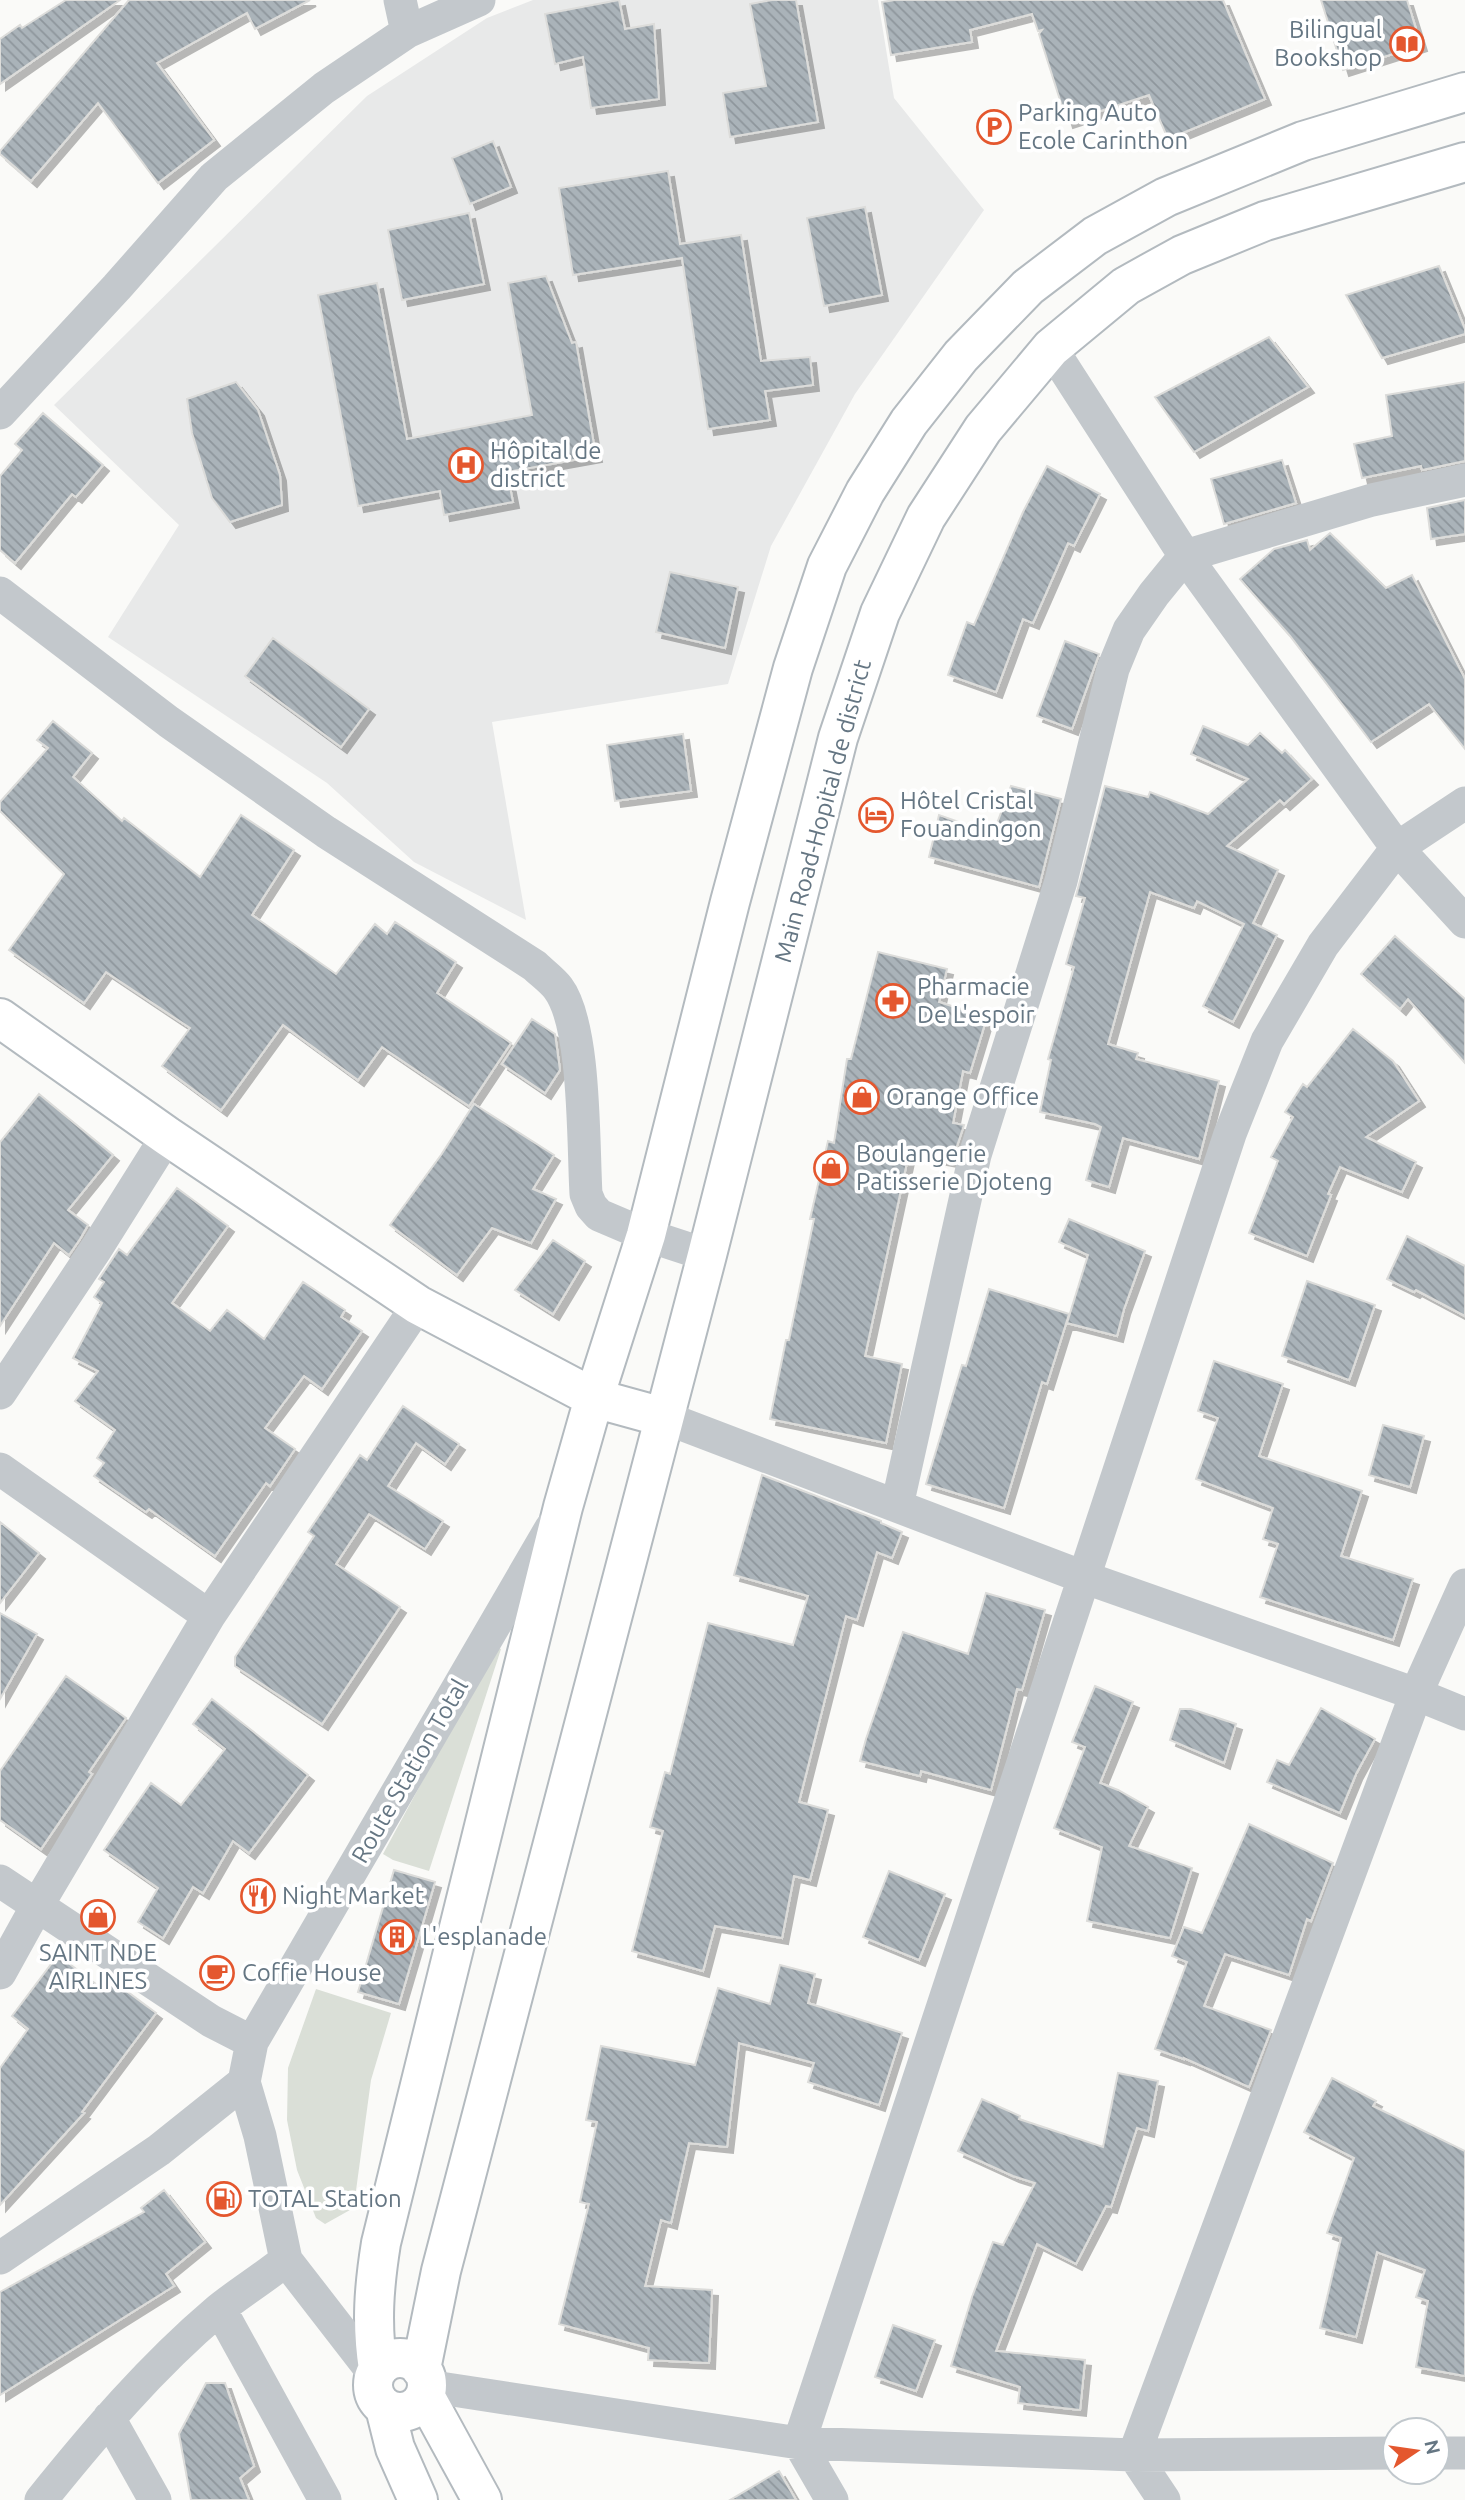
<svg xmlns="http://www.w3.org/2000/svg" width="1465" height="2500" viewBox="0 0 1465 2500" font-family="Ubuntu,sans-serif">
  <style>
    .built { fill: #e8e9e9 }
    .grass { fill: #dadfd7 }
    .building { fill: url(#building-back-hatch); stroke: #dcdcda; stroke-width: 2; filter: url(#shadow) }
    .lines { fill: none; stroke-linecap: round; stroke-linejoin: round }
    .secondary-casing { stroke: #b3babf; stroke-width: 42 }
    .street { stroke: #c3c8cc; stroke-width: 33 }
    .secondary { stroke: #fff; stroke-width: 38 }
    .labels { text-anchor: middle; stroke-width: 7; stroke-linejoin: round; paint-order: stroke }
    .poi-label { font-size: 24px; fill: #657683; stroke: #fff; text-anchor: start }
    .street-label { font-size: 24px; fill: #657683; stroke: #fff }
  </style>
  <defs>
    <pattern id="building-back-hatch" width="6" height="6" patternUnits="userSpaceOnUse" patternTransform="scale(1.75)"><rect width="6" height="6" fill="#aab3b9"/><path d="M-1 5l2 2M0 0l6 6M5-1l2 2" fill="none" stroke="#8e969c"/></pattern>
    <filter id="shadow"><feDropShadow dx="6" dy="6" stdDeviation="0" flood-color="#0004"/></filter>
  </defs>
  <rect width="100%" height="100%" fill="#fafaf8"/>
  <path class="built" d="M533 0H878L894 98 984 210 855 394 771 546 728 684 492 722 526 920 414 862 327 783 108 637 179 525 54 405 367 96 487 18Z"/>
  <path class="grass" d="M495 1647 501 1649 429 1871 393 1860 383 1854Z
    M316 1989 391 2013 371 2080 355 2198 350 2210 325 2224 316 2218 297 2170 287 2120 288 2068Z"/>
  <path class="building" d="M66 0H120L0 84V39L20 25 22 28Z
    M129 0H310L255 29 247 13 157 63 214 140 158 183 98 103 31 181 0 154V151Z
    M619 0 625 29 654 24 659 99 591 108 583 57 555 64 545 14Z
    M772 0H796L818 122 730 137 723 93 766 86 750 4Z
    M895 0H1223L1265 99 1168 139 1149 95 1067 122 1039 34 1042 30 1038 31 1032 14 970 30 972 42 891 55 882 2Z
    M1321 0H1407L1421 45 1343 70Z
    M493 141 511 187 470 204 452 158Z
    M668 171 680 244 741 235 761 361 810 357 813 385 765 391 770 420 708 429 682 258 573 275 559 188Z
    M865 207 882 295 824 306 807 218Z
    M469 213 484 284 402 300 388 230Z
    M1439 266 1465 329V334L1382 358 1346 295Z
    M546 276 572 343 576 342 596 456 507 472 513 502 444 515 440 491 358 506 318 295 377 283 407 439 532 415 508 283Z
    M1269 337 1308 387 1194 452 1155 397Z
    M236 382 258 410 280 475 282 505 230 522 212 498 192 433 187 399Z
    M1465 382V461L1422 470 1421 466 1362 478 1354 444 1392 436 1386 395Z
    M43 413 103 465 76 497 72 494 15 563 0 550V476L22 450 15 444Z
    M1282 460 1296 503 1224 524 1211 479Z
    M1047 466 1100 494 1074 546 1068 543 1033 623 1023 619 996 692 948 675 967 622 974 625 1023 512Z
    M1465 500V534L1431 539 1427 508Z
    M1330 533 1386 588 1412 575 1465 679V749L1429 704 1371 742 1290 636 1240 579 1274 549 1307 540 1310 550Z
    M670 572 738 587 725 648 656 632Z
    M273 638 369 709 341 747 245 676Z
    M1065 641 1099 654 1072 729 1037 716Z
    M53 721 92 753 73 777 122 821 124 818 200 877 241 815 294 850 252 915 336 974 375 924 387 934 395 922 456 962 437 993 511 1043 469 1106 382 1047 358 1080 283 1025 221 1110 162 1066 190 1028 106 972 84 1003 9 950 64 874 0 811V802L48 748 37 740Z
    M1203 726 1248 745 1260 733 1282 753 1285 750 1312 779 1284 804 1280 800 1227 846 1278 870 1253 923 1277 935 1233 1022 1203 1006 1244 924 1197 901 1194 908 1150 892 1108 1044 1138 1053 1136 1059 1219 1081 1199 1159 1123 1138 1109 1187 1086 1180 1101 1127 1095 1124 1040 1112 1051 1060 1048 1059 1074 967 1066 964 1085 898 1076 896 1105 786 1148 797 1150 792 1208 814 1248 779 1191 754Z
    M683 734 691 791 615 801 607 745Z
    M1011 786 1061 799 1039 887 929 857 939 815 993 834Z
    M1395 936 1465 999V1063L1408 999 1400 1009 1361 974Z
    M878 952 947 969 939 1002 987 1017 970 1073 963 1071 953 1123 964 1125 952 1161 909 1153 865 1356 902 1364 886 1443 770 1419 786 1340H789L814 1219H810L828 1141 834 1143 847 1059H851Z
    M532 1019 555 1034 560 1070 545 1093 502 1064Z
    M1353 1029 1393 1061 1419 1101 1366 1137 1416 1162 1402 1192 1340 1167 1328 1194 1331 1195 1307 1256 1249 1233 1278 1161 1271 1157 1293 1117 1285 1112 1303 1084 1307 1087Z
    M39 1094 113 1155 68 1210 88 1225 80 1239 69 1255 54 1243 0 1326V1142Z
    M474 1104 554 1155 533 1189 556 1199 531 1243 492 1228 457 1275 390 1225 441 1155Z
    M177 1188 228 1226 172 1303 210 1331 227 1310 264 1339 303 1282 345 1310 341 1317 362 1331 322 1389 304 1376 265 1428 295 1449 270 1486 266 1483 215 1556 149 1509 146 1512 94 1476 104 1463 97 1458 115 1430 75 1401 98 1371 73 1358 102 1303 94 1297 104 1282 99 1279 119 1249 127 1255Z
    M1069 1219 1145 1251 1124 1309 1117 1336 1067 1323 1088 1255 1059 1242Z
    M1407 1236 1465 1266V1316L1416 1290 1414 1292 1387 1279Z
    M553 1240 585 1261 553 1314 515 1290Z
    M1307 1281 1375 1305 1349 1380 1282 1356Z
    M989 1289 1069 1314 1047 1384 1042 1382 1004 1508 926 1484 962 1365 966 1366Z
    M1214 1361 1283 1384 1259 1456 1362 1491 1341 1556 1413 1579 1393 1640 1260 1597 1278 1544 1263 1539 1273 1508 1196 1479 1218 1418 1198 1411Z
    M403 1406 459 1444 445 1464 416 1443 388 1486 443 1521 425 1549 369 1514 336 1564 400 1607 322 1724 235 1666V1657L314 1536 308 1532 360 1455 367 1460Z
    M1383 1425 1424 1436 1410 1487 1369 1475Z
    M762 1475 881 1521V1523L902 1532 892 1558 877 1552 857 1620 846 1616 799 1802 828 1810 810 1880 794 1876 782 1938 715 1926 703 1971 632 1951 663 1831 650 1827 665 1772 670 1774 708 1623 793 1645 808 1596 734 1575Z
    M0 1522 39 1553 0 1603Z
    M986 1593 1045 1610 1022 1690 1017 1689 991 1790 921 1771 920 1776 860 1761 866 1739 903 1632 968 1654Z
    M0 1613 37 1634 0 1699Z
    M66 1676 126 1718 89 1772 92 1774 41 1849 0 1820V1771Z
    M1095 1686 1133 1702 1100 1783 1118 1790 1148 1807 1129 1846 1192 1868 1170 1938 1087 1921 1102 1847 1054 1828 1085 1747 1072 1742Z
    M212 1699 308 1775 249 1853 233 1841 203 1893 193 1887 163 1938 138 1922 158 1888 104 1850 151 1783 181 1805 225 1749 193 1724Z
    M1321 1708 1375 1739 1356 1774 1340 1813 1267 1782 1277 1760 1289 1765Z
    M1180 1709H1191L1236 1724 1224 1763 1170 1740Z
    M1249 1824 1333 1863 1311 1921 1307 1919 1289 1975 1225 1954 1204 2006 1271 2030 1249 2087 1184 2058V2059L1155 2049 1187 1962 1172 1956 1184 1927 1202 1933Z
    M394 1870 435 1882 399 2004 358 1992Z
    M889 1871 945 1894 919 1960 863 1937Z
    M58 1955 105 1991 113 1981 156 2013 82 2112 84 2113 0 2205V2068L28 2029 12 2016Z
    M780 1965 815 1974 808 2003 902 2033 879 2105 808 2082 814 2063 739 2043 727 2147 689 2143 671 2223 661 2220 645 2286 712 2290 709 2363 648 2360 649 2348 559 2324 589 2204 580 2202 597 2122 586 2120 601 2046 695 2065 718 1988 770 2004Z
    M1118 2073 1158 2081 1148 2131 1137 2128 1111 2207 1106 2206 1076 2264 1037 2244 996 2351 1085 2360 1080 2410 1018 2403 1020 2387 951 2366 972 2297 993 2242 1003 2245 1035 2183 1013 2176 958 2151 982 2099 1020 2116 1019 2119 1103 2147Z
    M1332 2078 1376 2101 1373 2106 1465 2151V2376L1416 2367 1428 2301 1416 2297 1425 2270 1377 2252 1356 2337 1320 2328 1341 2238 1327 2233 1354 2158 1304 2132Z
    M164 2190 205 2242 166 2274 174 2286 0 2395V2292L144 2212 141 2208Z
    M893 2325 935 2340 916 2391 875 2377Z
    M206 2383H225L254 2466 240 2478 249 2500H191L179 2434Z
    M779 2471 796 2500H730Z"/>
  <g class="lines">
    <g class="secondary-casing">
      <path id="secondary" d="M0 1018 167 1136 418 1305 594 1398 663 1417
        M373 2385a27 27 0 1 1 54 0a27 27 0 1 1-54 0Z
        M378 2369C371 2324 374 2287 381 2243L563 1507 594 1398 646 1235 730 902 793 668 827 566 865 492 909 422 961 356 1028 287 1095 236 1166 197 1303 141 1465 92
        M421 2369 441 2271 707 1255 838 738 880 613 926 517 983 429 1051 348 1126 286 1182 255 1265 221 1465 162
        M425 2396 482 2500
        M385 2408 395 2448 418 2500"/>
    </g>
    <path class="street" d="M400 0 407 32
      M1051 348 1185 556 1397 848 1465 922
      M0 413 117 287 214 177 324 88 407 32 479 0
      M0 593 169 722 326 832 535 966C542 973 552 980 558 988 586 1025 583 1145 586 1194L591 1206 599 1215 646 1235 707 1255
      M0 1393 96 1249 167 1136
      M663 1417 1083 1577 1416 1694 1465 1714
      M0 1469 209 1616
      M897 1506 975 1155 1061 881 1113 669 1129 630 1154 594 1185 556 1372 500 1465 480
      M0 1881 211 2021 252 2042
      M0 1973 37 1906 209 1616 418 1305
      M0 2258 159 2150 244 2082
      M220 2309 325 2500
      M375 2375 286 2260 260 2136 244 2082 252 2042 551 1528
      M427 2386 799 2443 1134 2455 1395 2453
      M109 2418 155 2500
      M1437 2453H1465
      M41 2500C95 2433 151 2367 217 2311 239 2293 264 2278 286 2260
      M832 2500 799 2443 1230 1134 1267 1041 1323 945 1397 848 1465 803
      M1164 2500 1134 2455 1416 1694 1465 1585"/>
    <use href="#secondary" class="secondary"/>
  </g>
  <defs>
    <g id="library-ring" transform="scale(1.75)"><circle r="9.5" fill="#fff" stroke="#e4572e" stroke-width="1.5"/><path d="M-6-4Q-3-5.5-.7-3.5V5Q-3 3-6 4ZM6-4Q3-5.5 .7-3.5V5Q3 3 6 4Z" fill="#e4572e"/></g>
    <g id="parking-ring" transform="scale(1.75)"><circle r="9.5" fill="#fff" stroke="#e4572e" stroke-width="1.5"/><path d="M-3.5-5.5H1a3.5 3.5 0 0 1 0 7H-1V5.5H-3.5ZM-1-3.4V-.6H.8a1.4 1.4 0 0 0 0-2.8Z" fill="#e4572e"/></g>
    <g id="hospital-ring" transform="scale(1.75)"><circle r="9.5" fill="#fff" stroke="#e4572e" stroke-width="1.5"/><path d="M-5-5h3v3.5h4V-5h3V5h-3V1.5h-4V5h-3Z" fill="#e4572e"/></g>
    <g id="hotel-ring" transform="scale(1.75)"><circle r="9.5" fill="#fff" stroke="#e4572e" stroke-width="1.5"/><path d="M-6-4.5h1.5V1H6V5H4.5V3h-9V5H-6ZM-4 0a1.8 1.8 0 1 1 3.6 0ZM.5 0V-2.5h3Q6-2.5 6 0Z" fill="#e4572e"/></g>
    <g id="pharmacy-ring" transform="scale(1.75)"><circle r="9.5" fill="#fff" stroke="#e4572e" stroke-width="1.5"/><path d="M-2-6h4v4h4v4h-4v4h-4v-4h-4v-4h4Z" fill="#e4572e"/></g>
    <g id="shop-ring" transform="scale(1.75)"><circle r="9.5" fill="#fff" stroke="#e4572e" stroke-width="1.5"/><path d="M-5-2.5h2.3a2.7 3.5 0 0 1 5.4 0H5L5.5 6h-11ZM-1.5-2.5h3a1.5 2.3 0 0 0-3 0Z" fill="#e4572e"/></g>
    <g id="restaurant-ring" transform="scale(1.75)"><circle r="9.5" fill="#fff" stroke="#e4572e" stroke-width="1.5"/><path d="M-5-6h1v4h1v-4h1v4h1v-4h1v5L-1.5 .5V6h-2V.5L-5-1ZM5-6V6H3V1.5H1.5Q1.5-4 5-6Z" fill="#e4572e"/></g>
    <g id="building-ring" transform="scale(1.75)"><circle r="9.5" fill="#fff" stroke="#e4572e" stroke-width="1.5"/><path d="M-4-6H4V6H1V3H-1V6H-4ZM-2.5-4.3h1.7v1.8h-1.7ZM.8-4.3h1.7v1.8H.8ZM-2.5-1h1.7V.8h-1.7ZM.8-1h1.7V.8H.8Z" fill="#e4572e"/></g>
    <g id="cafe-ring" transform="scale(1.75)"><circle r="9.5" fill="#fff" stroke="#e4572e" stroke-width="1.5"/><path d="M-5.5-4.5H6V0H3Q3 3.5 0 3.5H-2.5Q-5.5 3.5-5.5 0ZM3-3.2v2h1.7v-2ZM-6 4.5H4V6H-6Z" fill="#e4572e"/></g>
    <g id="fuel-ring" transform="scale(1.75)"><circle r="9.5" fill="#fff" stroke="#e4572e" stroke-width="1.5"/><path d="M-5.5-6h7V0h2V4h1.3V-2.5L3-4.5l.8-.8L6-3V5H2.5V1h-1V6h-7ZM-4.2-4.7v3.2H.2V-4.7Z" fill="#e4572e"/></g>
  </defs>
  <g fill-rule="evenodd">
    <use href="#library-ring" x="1407" y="44"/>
    <use href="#parking-ring" x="994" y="127"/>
    <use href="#hospital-ring" x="466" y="465"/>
    <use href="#hotel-ring" x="876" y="815"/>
    <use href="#pharmacy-ring" x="893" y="1001"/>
    <use href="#shop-ring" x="862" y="1097"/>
    <use href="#shop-ring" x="831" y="1168"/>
    <use href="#restaurant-ring" x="258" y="1896"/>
    <use href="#shop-ring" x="98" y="1917"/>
    <use href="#building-ring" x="397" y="1937"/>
    <use href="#cafe-ring" x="217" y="1973"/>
    <use href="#fuel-ring" x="224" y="2199"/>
  </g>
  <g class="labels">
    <g class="poi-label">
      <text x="1382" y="38" text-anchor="end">Bilingual<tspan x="1382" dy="28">Bookshop</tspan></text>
      <text x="1018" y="121">Parking Auto<tspan x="1018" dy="28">Ecole Carinthon</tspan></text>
      <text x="490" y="459">Hôpital de<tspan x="490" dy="28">district</tspan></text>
      <text x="900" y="809">Hôtel Cristal<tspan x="900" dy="28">Fouandingon</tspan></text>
      <text x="917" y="995">Pharmacie<tspan x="917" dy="28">De L'espoir</tspan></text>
      <text x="886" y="1105">Orange Office</text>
      <text x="856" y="1162">Boulangerie<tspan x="856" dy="28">Patisserie Djoteng</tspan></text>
      <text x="282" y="1904">Night Market</text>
      <text x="422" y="1945">L'esplanade</text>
      <text x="98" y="1961" text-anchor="middle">SAINT NDE<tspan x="98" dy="28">AIRLINES</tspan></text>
      <text x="242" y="1981">Coffie House</text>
      <text x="248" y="2207">TOTAL Station</text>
    </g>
    <g class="street-label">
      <text transform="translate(823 811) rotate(-75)" y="8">Main Road-Hopital de district</text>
      <text transform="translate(410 1771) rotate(-60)" y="8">Route Station Total</text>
    </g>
  </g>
  <g transform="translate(1416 2451) rotate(77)"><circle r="33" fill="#ffffff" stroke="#c1c8cd" stroke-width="2"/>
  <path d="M0-5L12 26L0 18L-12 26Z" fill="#e4572e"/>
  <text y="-10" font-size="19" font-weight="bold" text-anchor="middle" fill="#657683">N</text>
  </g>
</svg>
